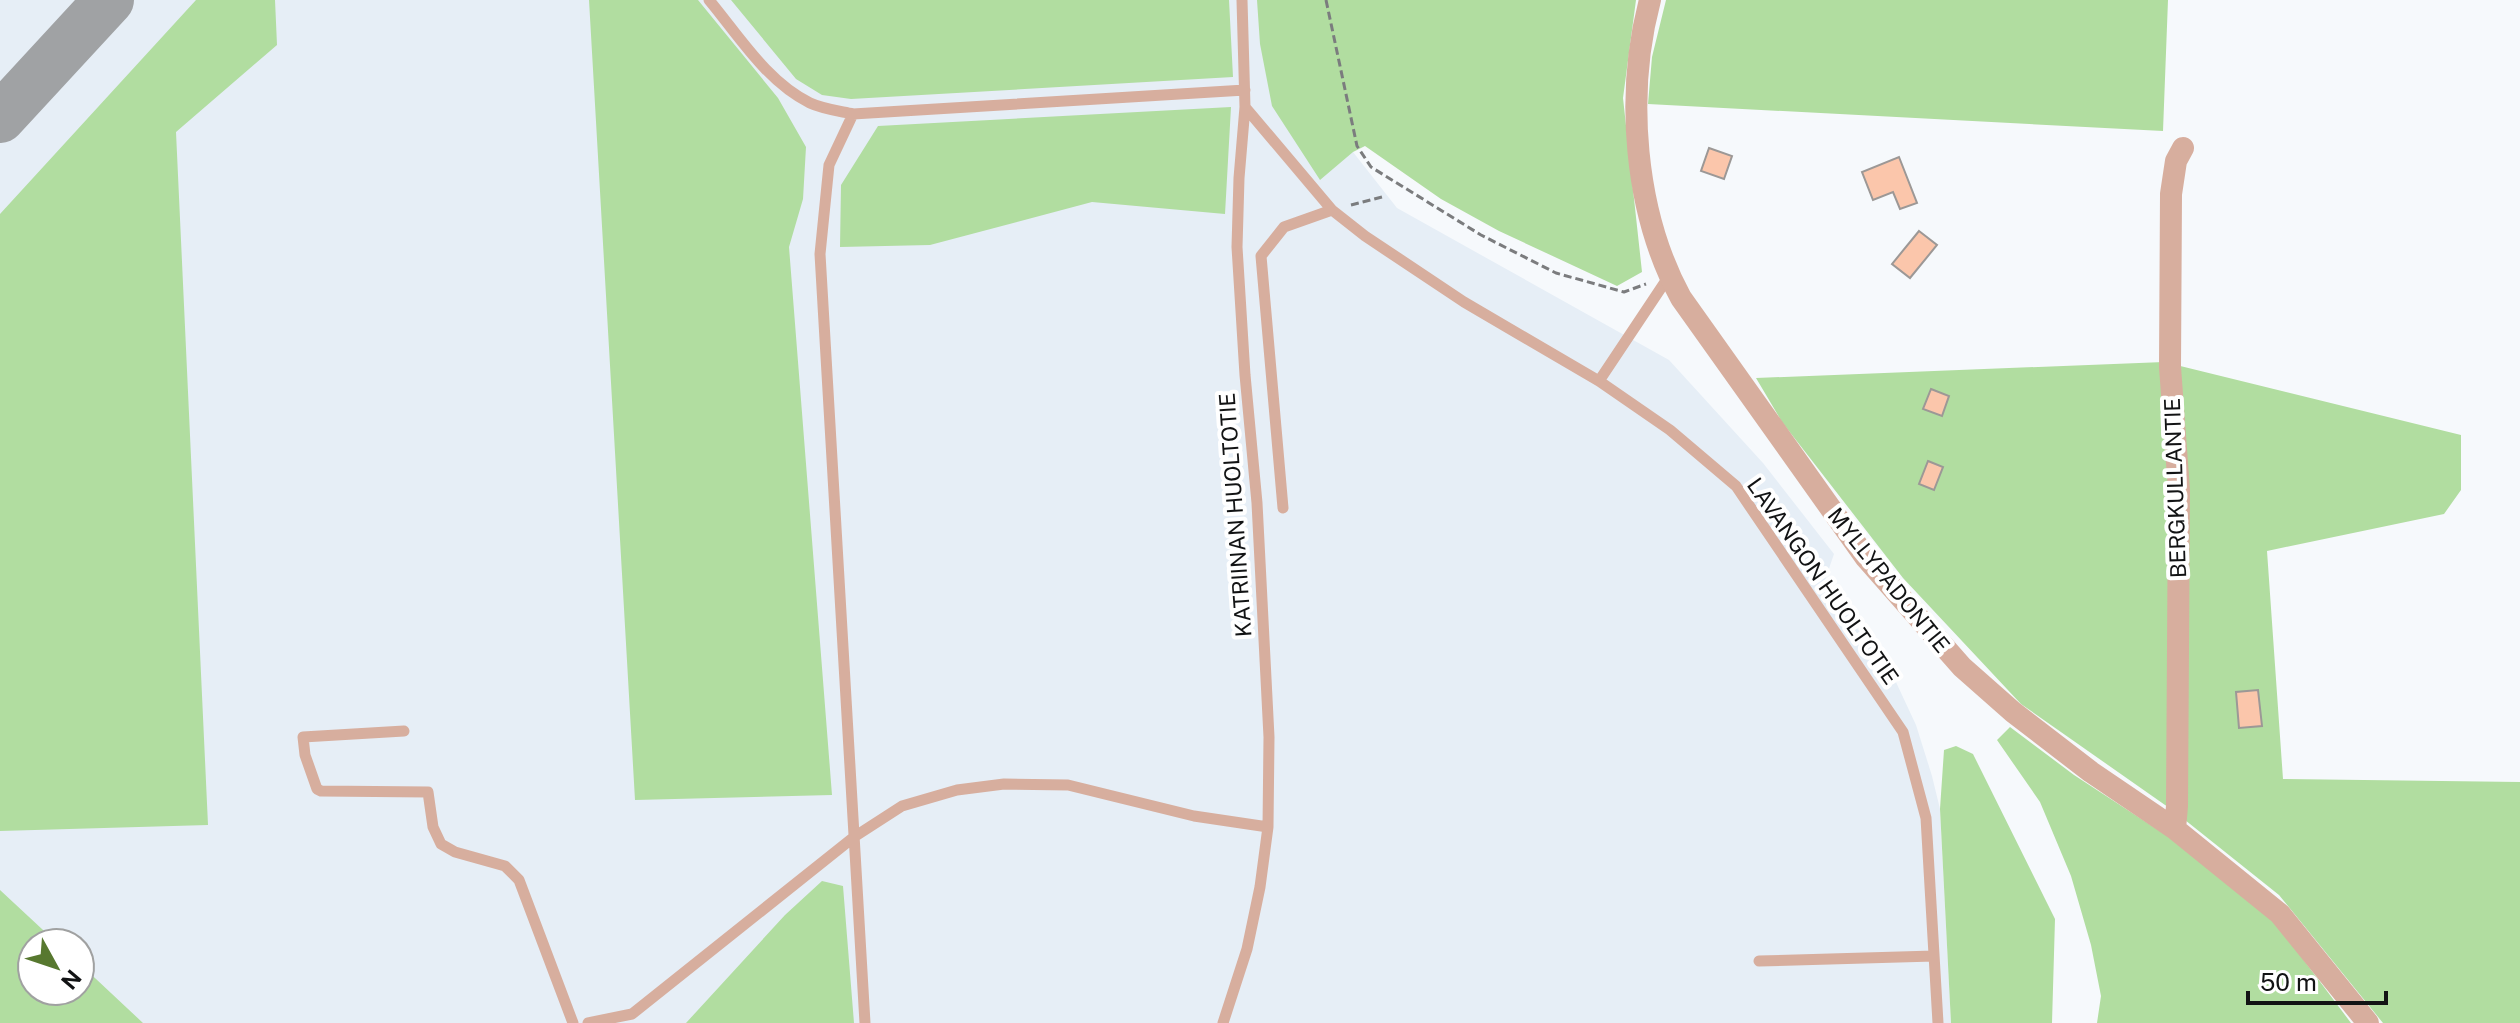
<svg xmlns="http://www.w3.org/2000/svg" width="2520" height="1023" viewBox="0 0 2520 1023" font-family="'Public Sans',sans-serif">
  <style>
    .built { fill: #e6eef6; fill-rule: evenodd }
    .green { fill: #b1dda0 }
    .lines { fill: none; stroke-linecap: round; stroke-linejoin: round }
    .taxiway { stroke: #a0a2a4; stroke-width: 50 }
    .building { fill: #fbc6ab; stroke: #9c9896; stroke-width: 2 }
    .path { stroke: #7b7c7e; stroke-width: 3; stroke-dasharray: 8 4; stroke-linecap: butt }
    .lane { stroke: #d7ae9e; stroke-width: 11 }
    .street { stroke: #d7ae9e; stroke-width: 22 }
    .labels { text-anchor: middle; stroke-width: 8; stroke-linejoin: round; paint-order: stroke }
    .street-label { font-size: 22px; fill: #121314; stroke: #fff }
  </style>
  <rect width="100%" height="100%" fill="#f6f9fc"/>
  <path class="built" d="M0 0H1318L1353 152 1397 208 1669 360 1763 463 1834 554 1824 583 1895 680 1916 725 1932 776 1940 809 1951 1023H0ZM32 943H80V991H32Z"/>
  <path class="green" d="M196 0H275L277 45 176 132 208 825 0 831V214Z
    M589 0H698L778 98 806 147 803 199 789 247 832 795 635 800Z
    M731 0H1229L1233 77 851 99 822 95 796 79Z
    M1257 0H1636L1623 98 1642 272 1617 286 1499 231 1441 199 1365 146 1353 152 1320 180 1272 106 1260 44Z
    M1666 0H2168L2163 131 1648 104 1652 57Z
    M1231 107 1225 214 1092 202 930 245 840 247 841 185 878 126Z
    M2164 362 2461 435V490L2444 514 2267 551 2283 779 2520 782V1023H2383L2279 895 2175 812 2021 704 1903 578 1782 422 1756 378Z
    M2010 727 2074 775 2172 839 2272 918 2351 1023H2097L2101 996 2091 945 2071 876 2040 802 1997 740Z
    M1956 746 1973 754 2055 919 2052 1023H1951L1940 809 1944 750Z
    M822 881 843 886 854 1023H686L785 915Z
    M0 890 57 943H32V991H80V964L143 1023H0Z"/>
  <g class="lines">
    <path class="taxiway" d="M0 118 109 0"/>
  </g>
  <path class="building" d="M1709 148 1732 156 1724 179 1701 171Z
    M1899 157 1917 203 1900 209 1893 192 1873 200 1862 172Z
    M1919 231 1937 245 1910 278 1892 264Z
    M1931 389 1949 396 1942 416 1923 409Z
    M1928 461 1943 467 1934 490 1919 484Z
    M2258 690 2262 726 2239 728 2236 692Z"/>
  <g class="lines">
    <path class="path" d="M1326 0 1357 146 1371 167 1481 235 1556 273 1624 292 1646 284
      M1351 205 1382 197"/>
    <path class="lane" d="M709 0C739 36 767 82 810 103 823 109 839 111 853 114L1245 90
      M1245 107 1332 210 1365 236 1464 302 1599 381 1670 430 1736 486 1903 732 1926 818 1938 1023
      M853 114 829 165 820 254 865 1023
      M1599 381 1669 276
      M1283 508 1261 256 1284 227 1332 210
      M404 731 303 737 305 755 317 789 321 791 428 792 433 827 441 844 455 852 505 866 519 880 573 1023
      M1759 961 1934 956
      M588 1023 632 1014 854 837 902 806 957 790 1004 784 1068 785 1194 816 1268 827
      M1223 1023 1247 949 1260 887 1268 827 1269 737 1257 503 1245 375 1237 247 1239 178 1245 107 1242 0"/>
    <path class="street" d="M1650 0C1625 94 1634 212 1681 298L1866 558 1962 667 2013 712 2091 772 2175 829 2280 914 2368 1023
      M2175 829 2177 806 2179 490 2170 367 2171 194 2176 161 2183 148"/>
  </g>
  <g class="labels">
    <g class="street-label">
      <text transform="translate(2175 488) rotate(-92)" y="8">BERGKULLANTIE</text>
      <text transform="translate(1235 515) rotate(-94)" y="8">KATRIINAN HUOLTOTIE</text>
      <text transform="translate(1889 580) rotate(51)" y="8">MYLLYPADONTIE</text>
      <text transform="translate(1823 581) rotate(55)" y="8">LAVANGON HUOLTOTIE</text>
    </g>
  </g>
  <g transform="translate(56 967) rotate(130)"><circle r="38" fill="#ffffff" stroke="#a0a1a1" stroke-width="2"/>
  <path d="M0-6L14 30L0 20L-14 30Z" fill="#57782f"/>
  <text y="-12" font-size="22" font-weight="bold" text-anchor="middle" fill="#121314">N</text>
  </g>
  <path d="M2248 991v12h138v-12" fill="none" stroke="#121314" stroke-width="4"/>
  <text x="2260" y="991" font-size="24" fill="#121314" stroke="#ffffff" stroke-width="6" paint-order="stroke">50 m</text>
</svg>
